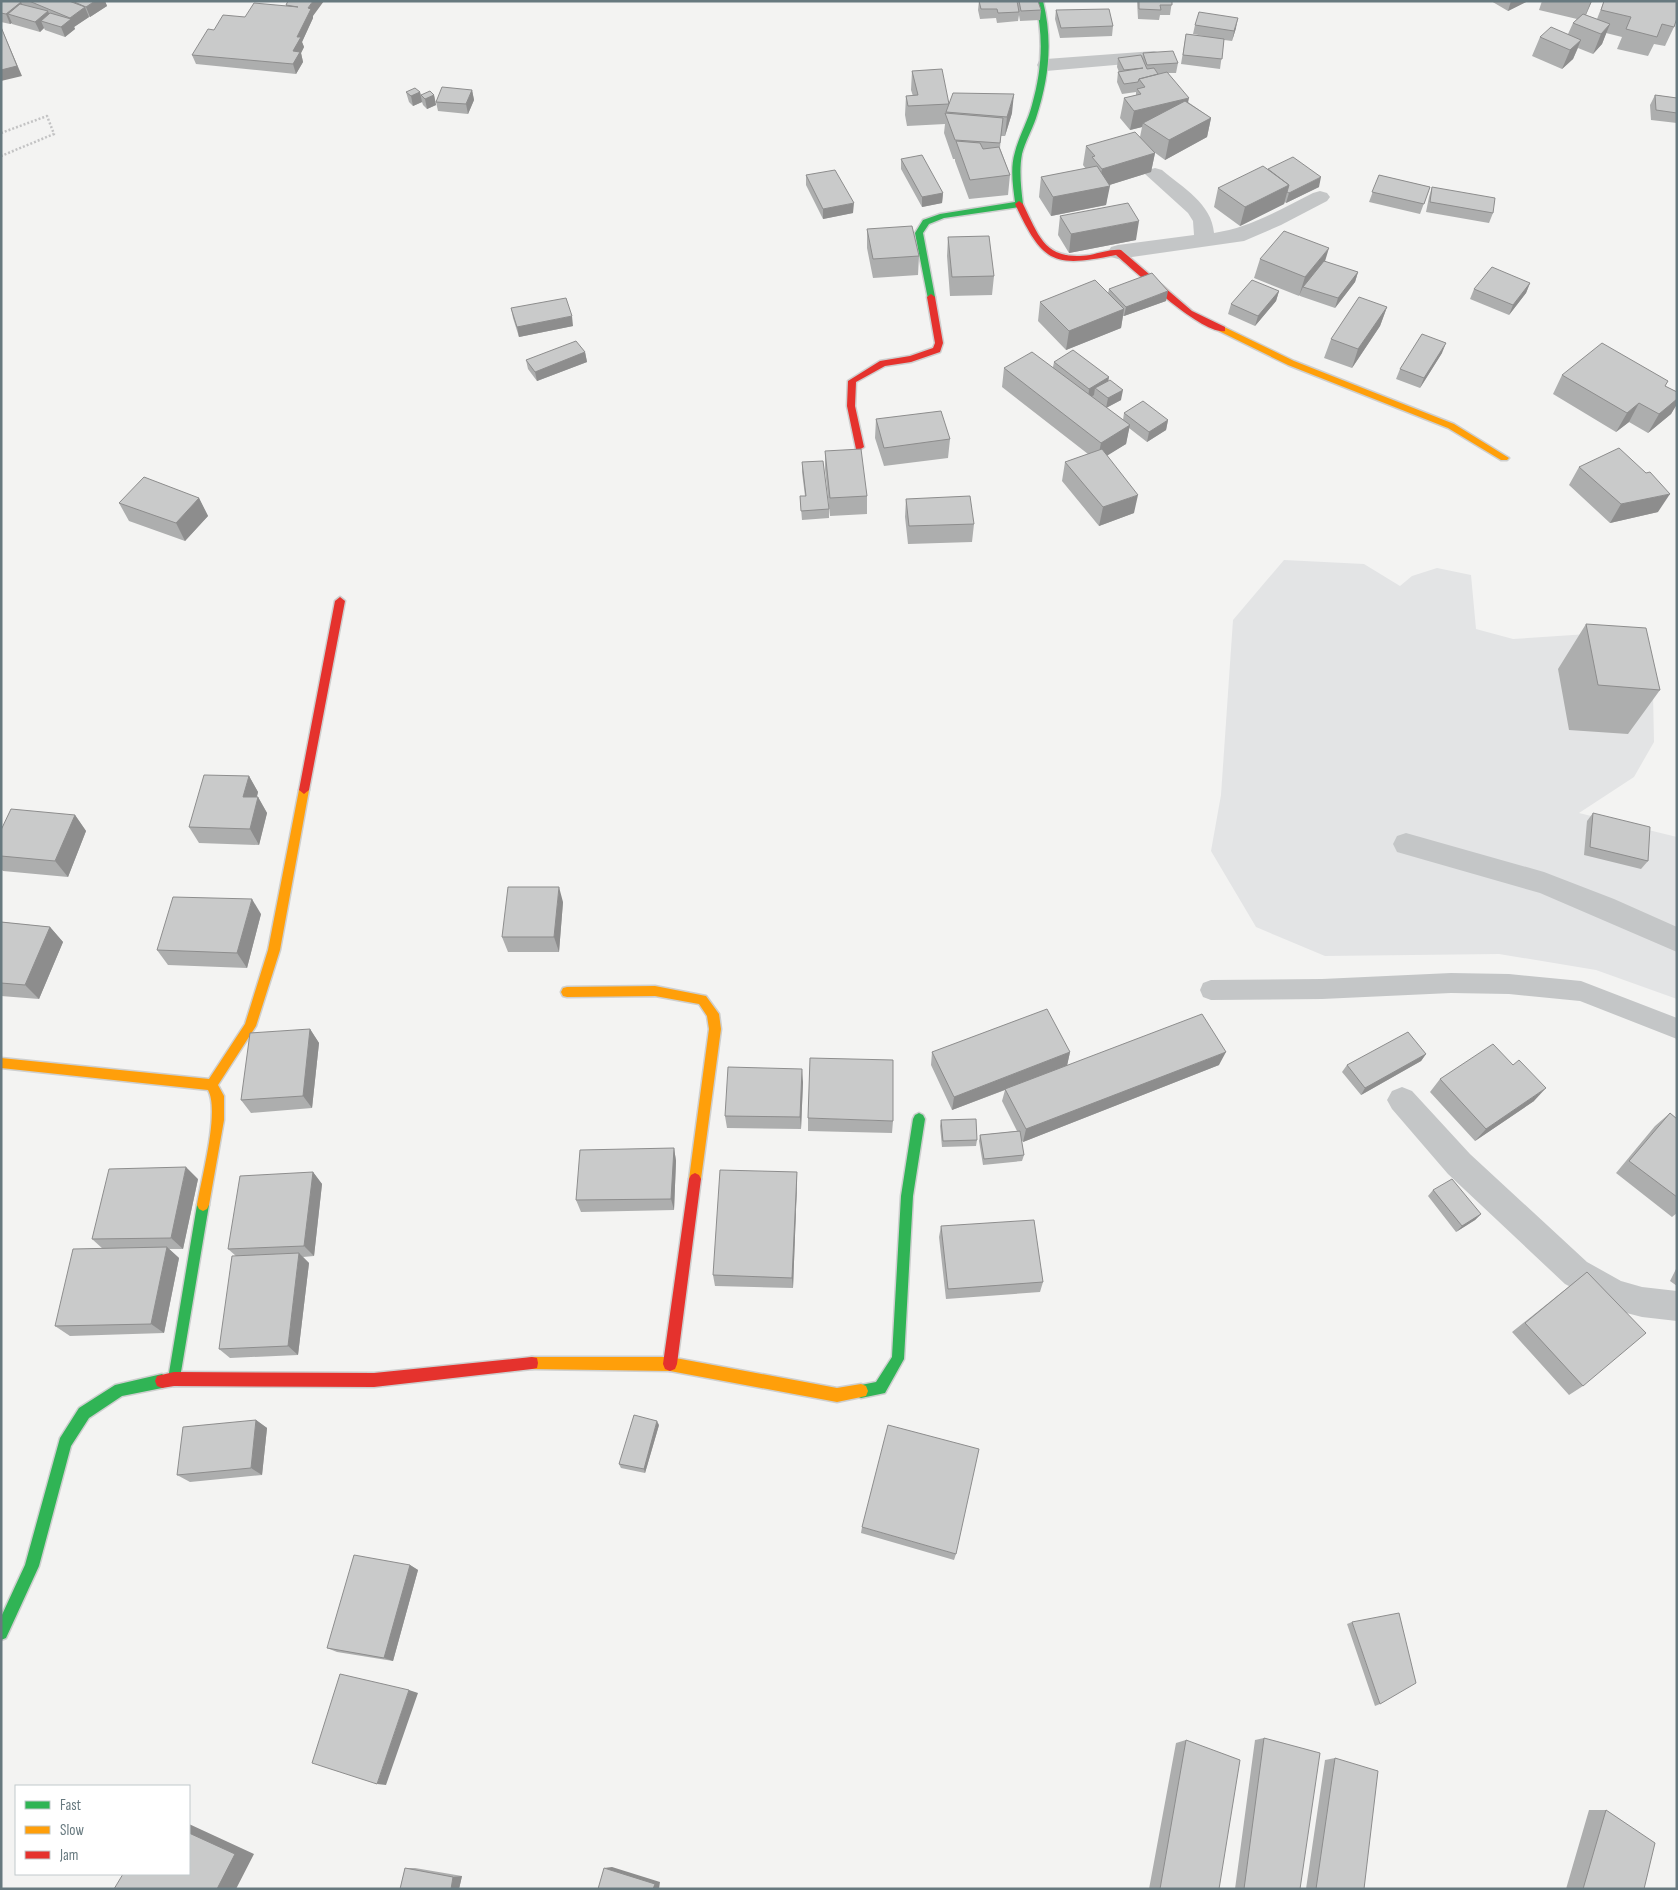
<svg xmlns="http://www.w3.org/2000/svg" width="1678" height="1890" viewBox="0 0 1678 1890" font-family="'Sofia Sans Condensed',sans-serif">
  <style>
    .built { fill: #e3e4e5 }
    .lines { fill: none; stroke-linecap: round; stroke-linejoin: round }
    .fast-casing { stroke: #cecfcf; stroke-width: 3 }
    .slow-casing { stroke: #cecfcf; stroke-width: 3 }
    .jam-casing { stroke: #cecfcf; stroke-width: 3 }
    .path { stroke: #c3c3c4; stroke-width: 2.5; stroke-dasharray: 2 2; stroke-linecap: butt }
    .lane { fill: #c4c6c7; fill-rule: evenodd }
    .street { fill: #c4c6c7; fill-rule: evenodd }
    .fast { fill: #30b455; fill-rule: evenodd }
    .slow { fill: #ff9f0a; fill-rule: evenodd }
    .jam { fill: #e5322d; fill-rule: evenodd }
    .wall { fill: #adaeae }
    .shaded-wall { fill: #8d8d8d }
    .building { fill: #c9caca; stroke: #8d8d8d }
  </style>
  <rect width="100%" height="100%" fill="#f3f3f2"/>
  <path class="built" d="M1284 560 1364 564 1400 586 1412 576 1437 568 1471 575 1476 629 1513 639 1588 634 1653 693 1654 742 1634 777 1579 813 1677 837V999L1596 970 1499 954 1325 956 1256 927 1211 851 1221 795 1233 620Z"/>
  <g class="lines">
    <g class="fast-casing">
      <path id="fast" d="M1035 1H1043C1053 41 1049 79 1036 118 1032 130 1025 142 1022 154 1019 170 1021 188 1023 204L1019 207 944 218 929 224 923 233 935 297 931 300 928 299 915 233 923 220 940 214 1015 202C1013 186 1010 168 1015 152 1019 136 1028 121 1032 105 1042 70 1044 36 1035 1Z
        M919 1113 923 1115 925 1119 913 1196 904 1359 885 1393 861 1398 856 1396 854 1391 856 1386 876 1382 892 1357 901 1196 913 1119 915 1115Z
        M203 1199 207 1201 209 1205 179 1384 174 1386 168 1381 167 1386 162 1388 122 1396 89 1418 71 1446 39 1566 6 1638 1 1640V1617L25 1565 60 1438 79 1408 115 1385 162 1374 168 1379 197 1205 199 1201Z"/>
    </g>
    <g class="slow-casing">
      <path id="slow" d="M1222 326 1294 361 1454 424 1509 458 1507 460H1501L1448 428 1288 365 1219 331 1218 329Z
        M304 786 309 790 280 950 256 1026 218 1085 224 1096V1120L209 1205 207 1209 203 1211 199 1209 197 1205C201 1180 220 1111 208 1090L1 1068V1058L209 1079 245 1024 268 950 299 790Z
        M655 986 706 996 719 1014 721 1029 701 1179 699 1183 695 1185 691 1183 689 1179 709 1029 707 1016 699 1004 655 996 567 997 563 996 561 992 563 988 567 987Z
        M532 1357H670L837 1388 861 1384 866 1386 868 1391 866 1396 837 1402 670 1371 532 1369 527 1368 526 1363 527 1358Z"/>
    </g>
    <g class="jam-casing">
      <path id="jam" d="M1019 201 1023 204C1040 239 1046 261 1090 255 1100 253 1111 249 1121 250L1192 311 1225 327V331C1202 335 1136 272 1116 255 1052 268 1043 263 1015 204Z
        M931 294 935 297 943 343 940 352 911 362 885 366 856 382 855 406 864 447 859 450 856 449 847 406 848 381 880 361 910 356 933 348 935 343 927 297Z
        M340 597 345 601 309 790 304 794 299 790 335 601Z
        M695 1173 699 1175 701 1179 677 1364 675 1369 670 1371 665 1369 663 1364 689 1179 691 1175Z
        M532 1357 537 1358 538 1363 537 1368 532 1369 374 1387 174 1386 162 1388 157 1386 155 1381 157 1376 174 1372 374 1373Z"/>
    </g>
    <path class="path" d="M1 133 47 116 54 134 1 156"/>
    <path class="lane" d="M1451 973 1509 974 1581 981 1677 1018V1039L1580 1001 1509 994 1451 993 1322 999 1211 1000 1203 997 1200 990 1203 983 1211 980 1322 979Z"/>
    <path class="street" d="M1154 51 1161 53 1163 57 1161 61 1046 71 1039 69 1037 65 1039 61 1046 59Z
      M1155 168 1162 170C1182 187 1212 204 1214 233 1250 228 1281 209 1313 193L1320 191 1327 193 1330 197 1327 201 1281 225 1244 241 1118 259 1111 257 1108 252 1111 247 1118 245 1194 235 1193 221 1188 213 1145 174 1148 170Z
      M1406 833 1544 872 1614 899 1677 927V952L1540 893 1397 852 1393 844 1397 836Z
      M1402 1087 1412 1091 1470 1154 1587 1262 1621 1281 1642 1287 1677 1291V1321L1642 1317 1615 1310 1565 1284 1448 1174 1392 1109 1387 1100 1392 1091Z"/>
    <use href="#fast" class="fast"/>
    <use href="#slow" class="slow"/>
    <use href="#jam" class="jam"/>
  </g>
  <path class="wall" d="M2 1H105L107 6 90 17 88 16 89 17 74 27 75 29 65 37 45 30 44 28 40 32 12 24V23L10 24 1 22V2Z
    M288 1 313 16V18L302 42 304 47 301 53 303 62 296 74 196 64 192 55 214 30 286 6V5Z
    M979 1 1018 5V1H1038L1041 10 1040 20 1020 21 1019 15 1018 21 997 23 996 18 980 19 978 10Z
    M1137 1H1172L1170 15H1160L1159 20 1138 19Z
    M1491 1H1528L1508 11Z
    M1542 1H1592L1586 15 1597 19 1604 1 1674 27 1665 46 1654 44 1648 56 1617 49 1622 37 1606 33 1602 44 1593 54 1578 48 1573 59 1562 69 1532 56 1540 37 1568 34 1573 23 1577 19 1539 10Z
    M1056 10 1113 26 1112 36 1060 38 1055 19Z
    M1195 25 1236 28 1232 41 1224 40 1220 69 1181 64 1186 34 1204 36 1193 34Z
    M1143 53 1178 63 1176 73H1168L1188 102 1211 118 1207 137 1165 160 1154 152 1155 153 1151 172 1109 185 1106 205 1051 216 1039 197 1041 177 1086 169 1083 165 1086 146 1140 137 1142 127 1130 130 1120 118 1124 98 1136 95V92L1122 94 1117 82 1118 72H1119L1117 67 1118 58 1142 59Z
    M912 71 949 104 1012 113 1005 136H1001L1000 148 1010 175 1008 195 969 199 955 161V159H953L944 133 945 124 907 126 905 115 906 96H913L911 90Z
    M472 90 474 100 468 114 438 111 436 102Z
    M406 92H420L421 95H434L436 105 427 109 423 105 422 102 413 106 409 102Z
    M1655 95 1677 98V123L1651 120 1650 105Z
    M901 159 943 193 942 203 922 207 901 169Z
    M1268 169 1319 187 1286 203 1285 202 1284 204 1240 226 1214 207 1218 188Z
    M806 175 853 213 823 219 806 185Z
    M1379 175 1430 187 1420 214 1369 202Z
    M1432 187 1493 213 1489 223 1426 212 1429 197Z
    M1060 216 1136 240 1069 253 1058 235Z
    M867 229 919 256 918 275 873 278 867 248Z
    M948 237 994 276 992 295 950 296 947 256Z
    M1260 259 1325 262 1358 272 1355 282 1335 308 1300 296V295L1299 296 1254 278Z
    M1530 283 1526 293 1509 315 1470 299 1474 289Z
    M1109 289 1166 301 1124 316H1123L1121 328 1066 350 1038 321 1040 302 1108 293Z
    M1279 291 1276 301 1255 326 1228 314 1231 304Z
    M1387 307 1380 326 1352 368 1324 358 1331 339Z
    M511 308 573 326 519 337 513 318Z
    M585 352 587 362 537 381 528 369 526 360Z
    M1442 353 1420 388 1396 379 1400 369Z
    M1054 362 1109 377 1108 381 1121 400 1106 408 1123 420 1124 413 1168 420 1166 430 1147 442 1129 428 1126 444 1107 455 1134 513 1099 526 1062 481 1065 462 1088 454 1002 387 1004 368 1053 367Z
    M1562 375 1668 381 1665 386 1677 392V404L1671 414 1648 433 1629 422 1616 432 1553 394Z
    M876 419 950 439 948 458 884 466 875 438Z
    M825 451 867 496V514L830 516 825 469Z
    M802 462 829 509V518L802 520 800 496H805L802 472Z
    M1579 467 1646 473 1658 512 1610 523 1569 485Z
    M199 498 208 516 185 541 129 521 119 503Z
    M906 499 974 524 972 542 908 544 905 517Z
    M1586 624 1660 690 1628 734 1569 730 1558 669Z
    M249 776 258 792 257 797H258L267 813 259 845 199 843 189 827Z
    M1593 813 1648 861 1641 869 1584 855 1587 821Z
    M75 815 86 831 68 877 3 871 1 869V830Z
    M563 902 559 952H508L502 937Z
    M261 914 247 968 168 965 157 950Z
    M1 922 50 927 63 942 39 999 1 996Z
    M310 1029 319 1043 312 1108 251 1113 241 1100Z
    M932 1052H1070L1067 1065H1219L1023 1142 1021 1139 1024 1155 1022 1161 983 1165 979 1141 980 1135 1017 1131 1002 1101 1005 1090 952 1110 931 1065Z
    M1426 1054 1421 1061 1361 1095 1342 1072 1347 1065Z
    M1440 1079 1534 1101 1475 1141 1430 1092Z
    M803 1082 801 1129 727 1128 725 1116Z
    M1670 1113 1677 1119V1213L1672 1217 1616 1173 1655 1126Z
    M808 1118 893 1121 892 1133 808 1131Z
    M941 1120 977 1140 976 1146 942 1147 940 1126Z
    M674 1148 676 1161 674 1210 581 1212 576 1200Z
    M313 1172 322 1184 314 1256 303 1257 309 1263 298 1355 230 1358 219 1349 236 1256 228 1249Z
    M797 1172V1183L793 1288 715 1286 713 1275Z
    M198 1179 183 1249H169L179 1258 164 1333 70 1336 55 1326 103 1249 92 1239Z
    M1433 1190 1481 1214 1475 1220 1456 1232 1428 1196Z
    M941 1226 1043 1282 1040 1292 946 1299 939 1237Z
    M1677 1267V1286L1670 1281Z
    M1587 1272 1583 1386 1569 1395 1512 1332Z
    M256 1420 267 1428 262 1475 190 1482 177 1475Z
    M659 1425 645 1473 621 1468 619 1464Z
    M862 1527 956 1554 954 1560 861 1533Z
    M410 1565 418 1570 393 1661 337 1652 327 1648Z
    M1352 1622 1380 1704 1375 1706 1347 1624Z
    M1264 1738 1300 1889H1235L1255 1740Z
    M1186 1740 1219 1889H1149L1176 1743Z
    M1335 1758 1364 1889H1306L1325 1760Z
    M1589 1810H1606L1644 1889H1566Z
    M405 1868H415L462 1876 459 1889H400Z"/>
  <path class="shaded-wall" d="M95 1H105L107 6 90 17 86 7Z
    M313 1H324L313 16V18L302 42 304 47 301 53 303 62 296 74 293 64V51L297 37 308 8Z
    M1511 1H1528L1508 11Z
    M1591 1H1592L1583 21Z
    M21 2 25 12 8 14 12 23 10 24 6 14Z
    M85 7 89 17 74 27 70 18Z
    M48 11 52 21H41L44 28 40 32 35 22Z
    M1238 18 1236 28 1232 41 1234 31Z
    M71 19 75 29 65 37 61 27Z
    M1610 24 1602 44 1593 54 1601 34Z
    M1 27 22 76 1 81Z
    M1581 40 1573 59 1562 69 1570 50Z
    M472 90 474 100 468 114 466 104Z
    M420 92 422 102 413 106 411 96Z
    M1014 94 1012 113 1005 136 1007 117Z
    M434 95 436 105 427 109 425 99Z
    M1189 98 1185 117 1143 123 1142 127 1130 130 1134 111Z
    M1211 118 1207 137 1165 160 1169 140Z
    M1155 153 1151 172 1100 188 1110 186 1106 205 1051 216 1053 197 1098 188 1102 169Z
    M1321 177 1319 187 1286 203 1289 193Z
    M1289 185 1284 204 1240 226 1245 207Z
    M943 193 942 203 922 207V197Z
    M854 203 853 213 823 219V209Z
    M1139 221 1136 240 1069 253 1071 234Z
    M1329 248 1323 268 1303 287 1299 296 1305 277Z
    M1358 272 1355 282 1335 308 1338 298Z
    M1530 283 1526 293 1509 315 1513 305Z
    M1168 291 1166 301 1124 316 1126 307Z
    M1279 291 1276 301 1255 326 1258 316Z
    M1387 307 1380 326 1352 368 1358 349Z
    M1124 309 1121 328 1066 350 1069 331Z
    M572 316 573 326 519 337 517 327Z
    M1446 343 1442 353 1420 388 1424 378Z
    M585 352 587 362 537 381 535 372Z
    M1109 377 1107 387 1095 388 1094 395 1088 399 1089 389Z
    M1123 390 1121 400 1106 408 1108 398Z
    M1677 399V404L1671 414 1648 433 1659 414Z
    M1639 403 1629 422 1616 432 1627 413Z
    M1168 420 1166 430 1147 442 1149 432Z
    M1130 425 1126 444 1097 462 1101 443Z
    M1670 494 1658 512 1610 523 1621 504Z
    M1138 495 1134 513 1099 526 1103 507Z
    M199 498 208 516 185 541 176 523Z
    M249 776 258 792 252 813 243 797Z
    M258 797 267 813 259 845 250 829Z
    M75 815 86 831 68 877 55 861Z
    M559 887 563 902 559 952 554 937Z
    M252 899 261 914 247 968 237 953Z
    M50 927 63 942 39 999 25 985Z
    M310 1029 319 1043 312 1108 303 1096Z
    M1070 1052 1067 1066 952 1110 954 1097Z
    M1226 1052 1219 1065 1023 1142 1026 1129Z
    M1426 1054 1421 1061 1361 1095 1365 1088Z
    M802 1069 803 1082 801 1129 800 1117Z
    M1546 1088 1534 1101 1475 1141 1486 1129Z
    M674 1148 676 1161 674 1210 671 1199Z
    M186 1167 198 1179 183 1249 171 1238Z
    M313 1172 322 1184 314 1256 304 1246Z
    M797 1172V1183L793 1288 792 1278Z
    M1481 1214 1475 1220 1456 1232 1462 1226Z
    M167 1247 179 1258 164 1333 151 1324Z
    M299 1253 309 1263 298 1355 288 1346Z
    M256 1420 267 1428 262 1475 251 1468Z
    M657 1421 659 1425 645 1473 644 1469Z
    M410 1565 418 1570 393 1661 384 1658Z
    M409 1690 418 1693 386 1785 377 1784Z
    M189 1824 254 1854 236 1889H217L189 1833Z
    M612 1867 660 1882 659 1889H653L604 1868Z
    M462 1876 459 1889H451L453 1877Z"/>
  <path class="building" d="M2 1H17L21 2 6 14 1 13V2Z
    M29 1H69L85 7 70 18Z
    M72 1H95L86 7Z
    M288 1H313L308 8 311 9 297 37H301L293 51 300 52 293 64 192 55 208 29 214 30 223 15 245 17 254 3 298 7 286 5Z
    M979 1H1017L1019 12 998 13 997 9H981Z
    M1019 1H1038L1041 10 1021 11Z
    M1139 1H1172V5H1160L1161 10 1139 9Z
    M1604 1H1677V18L1674 27 1662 24 1657 37 1626 29 1631 17 1601 10Z
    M20 4 48 11 35 22 8 14Z
    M1109 9 1113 26 1061 28 1056 10Z
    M1199 12 1238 18 1234 31 1195 25Z
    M50 13 71 19 61 27 41 21Z
    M1583 14 1610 24 1601 34 1573 23Z
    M1 27 17 66 1 70Z
    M1551 27 1581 40 1570 50 1540 37Z
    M1186 34 1224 39 1222 59 1183 55Z
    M1173 51 1178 63 1147 65 1143 53Z
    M1141 55 1147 69 1154 68 1158 74 1139 79 1138 82 1124 84 1118 72 1143 68 1124 70 1118 58Z
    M942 69 949 104 908 106 906 96 918 95 912 71Z
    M1167 72 1189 98 1134 111 1124 98 1141 94 1137 89 1145 87 1139 79Z
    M442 87 472 90 466 104 436 102Z
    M415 88 420 92 411 96 406 92Z
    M430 91 434 95 425 99 421 95Z
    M953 93 1014 94 1007 117 946 112Z
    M1655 95 1677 98V113L1656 110Z
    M1185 101 1211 118 1169 140 1143 123Z
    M945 113 1003 118 1000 143 955 140Z
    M1135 132 1155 153 1102 169 1092 157 1095 156 1086 146Z
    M956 141 980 143 983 149 999 147 1010 175 970 180Z
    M922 155 943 193 922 197 901 159Z
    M1293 157 1321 177 1289 193 1287 192 1289 185 1268 169Z
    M1097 166 1110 186 1053 197 1041 177Z
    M1263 166 1289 185 1245 207 1218 188Z
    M835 170 854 203 823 209 806 175Z
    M1379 175 1430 187 1424 204 1372 192Z
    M1432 187 1495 198 1493 213 1430 202Z
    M1128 203 1139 221 1071 234 1060 216Z
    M912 226 919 256 873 259 867 229Z
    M1284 231 1329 248 1305 277 1260 259Z
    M989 236 994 276 952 277 948 237Z
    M1324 261 1358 272 1338 298 1303 287Z
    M1492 267 1530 283 1513 305 1474 289Z
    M1152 273 1168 291 1126 307 1109 289Z
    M1095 280 1124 309 1069 331 1040 302Z
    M1252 280 1279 291 1258 316 1231 304Z
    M1359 297 1387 307 1358 349 1331 339Z
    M566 298 572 316 517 327 511 308Z
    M1422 334 1446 343 1424 378 1400 369Z
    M576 341 585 352 535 372 526 360Z
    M1602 343 1668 381 1665 386 1677 392V399L1659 414 1639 403 1627 413 1562 375Z
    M1073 350 1109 377 1089 389 1054 362Z
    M1032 352 1130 425 1101 443 1004 368Z
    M1110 380 1123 390 1108 398 1095 388Z
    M1143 401 1168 420 1149 432 1124 413Z
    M941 411 950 439 884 448 876 419Z
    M1619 448 1646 473 1650 472 1670 494 1621 504 1579 467Z
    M861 449 867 496 830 498 825 451Z
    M1102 449 1138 495 1103 507 1065 462Z
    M823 461 829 509 801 511 800 496H806L802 462Z
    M144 477 199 498 176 523 119 503Z
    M970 496 974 524 909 526 906 499Z
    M1586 624 1646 628 1660 690 1598 685Z
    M204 775 249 776 243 797H258L250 829 189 827Z
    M11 809 75 815 55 861 1 856V830Z
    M1593 813 1650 827 1648 861 1590 847Z
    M508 887H559L554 937H502Z
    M173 897 252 899 237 953 157 950Z
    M1 922 50 927 25 985 1 983Z
    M1047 1009 1070 1052 954 1097 932 1052Z
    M1202 1014 1226 1052 1026 1129 1005 1089Z
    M310 1029 303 1096 241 1100 250 1033Z
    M1408 1032 1426 1054 1365 1088 1347 1065Z
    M1493 1044 1513 1065 1519 1060 1546 1088 1486 1129 1440 1079Z
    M810 1058 893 1060V1121L808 1118Z
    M728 1067 802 1069 800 1117 725 1116Z
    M1670 1113 1677 1119V1197L1629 1161Z
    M976 1119 977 1140 943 1141 941 1120Z
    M1020 1131 1024 1155 984 1159 980 1135Z
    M674 1148 671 1199 576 1200 580 1150Z
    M186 1167 171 1238 92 1239 109 1169Z
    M720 1170 797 1172 792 1278 713 1275Z
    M313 1172 304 1246 228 1249 240 1176Z
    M1452 1179 1481 1214 1462 1226 1433 1190Z
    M1034 1220 1043 1282 948 1289 941 1226Z
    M167 1247 151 1324 55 1326 73 1249Z
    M299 1253 288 1346 219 1349 232 1256Z
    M1587 1272 1646 1333 1583 1386 1525 1323Z
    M634 1415 657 1421 644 1469 619 1464Z
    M256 1420 251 1468 177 1475 183 1427Z
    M888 1425 979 1449 956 1554 862 1527Z
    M354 1555 410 1565 384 1658 327 1648Z
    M1399 1613 1416 1683 1380 1704 1352 1622Z
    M340 1674 409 1690 377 1784 312 1763Z
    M1264 1738 1320 1753 1300 1889H1244Z
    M1186 1740 1240 1760 1219 1889H1160Z
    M1335 1758 1378 1771 1364 1889H1316Z
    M1606 1810 1655 1843 1644 1889H1583Z
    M189 1833 235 1854 217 1889H114L123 1874H189Z
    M405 1868 453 1877 451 1889H400Z
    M604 1868 655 1884 653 1889H598Z"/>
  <rect width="1678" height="1890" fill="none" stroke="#67797f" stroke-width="5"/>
  <rect x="15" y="1785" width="175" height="90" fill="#ffffff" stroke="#c2c9cc"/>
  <rect x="25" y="1801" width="25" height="8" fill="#30b455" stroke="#c2c9cc"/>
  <text x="60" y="1810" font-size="15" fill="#67797f">Fast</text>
  <rect x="25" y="1826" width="25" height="8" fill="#ff9f0a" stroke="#c2c9cc"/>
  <text x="60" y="1835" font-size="15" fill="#67797f">Slow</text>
  <rect x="25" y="1851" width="25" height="8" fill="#e5322d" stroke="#c2c9cc"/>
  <text x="60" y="1860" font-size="15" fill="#67797f">Jam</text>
</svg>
